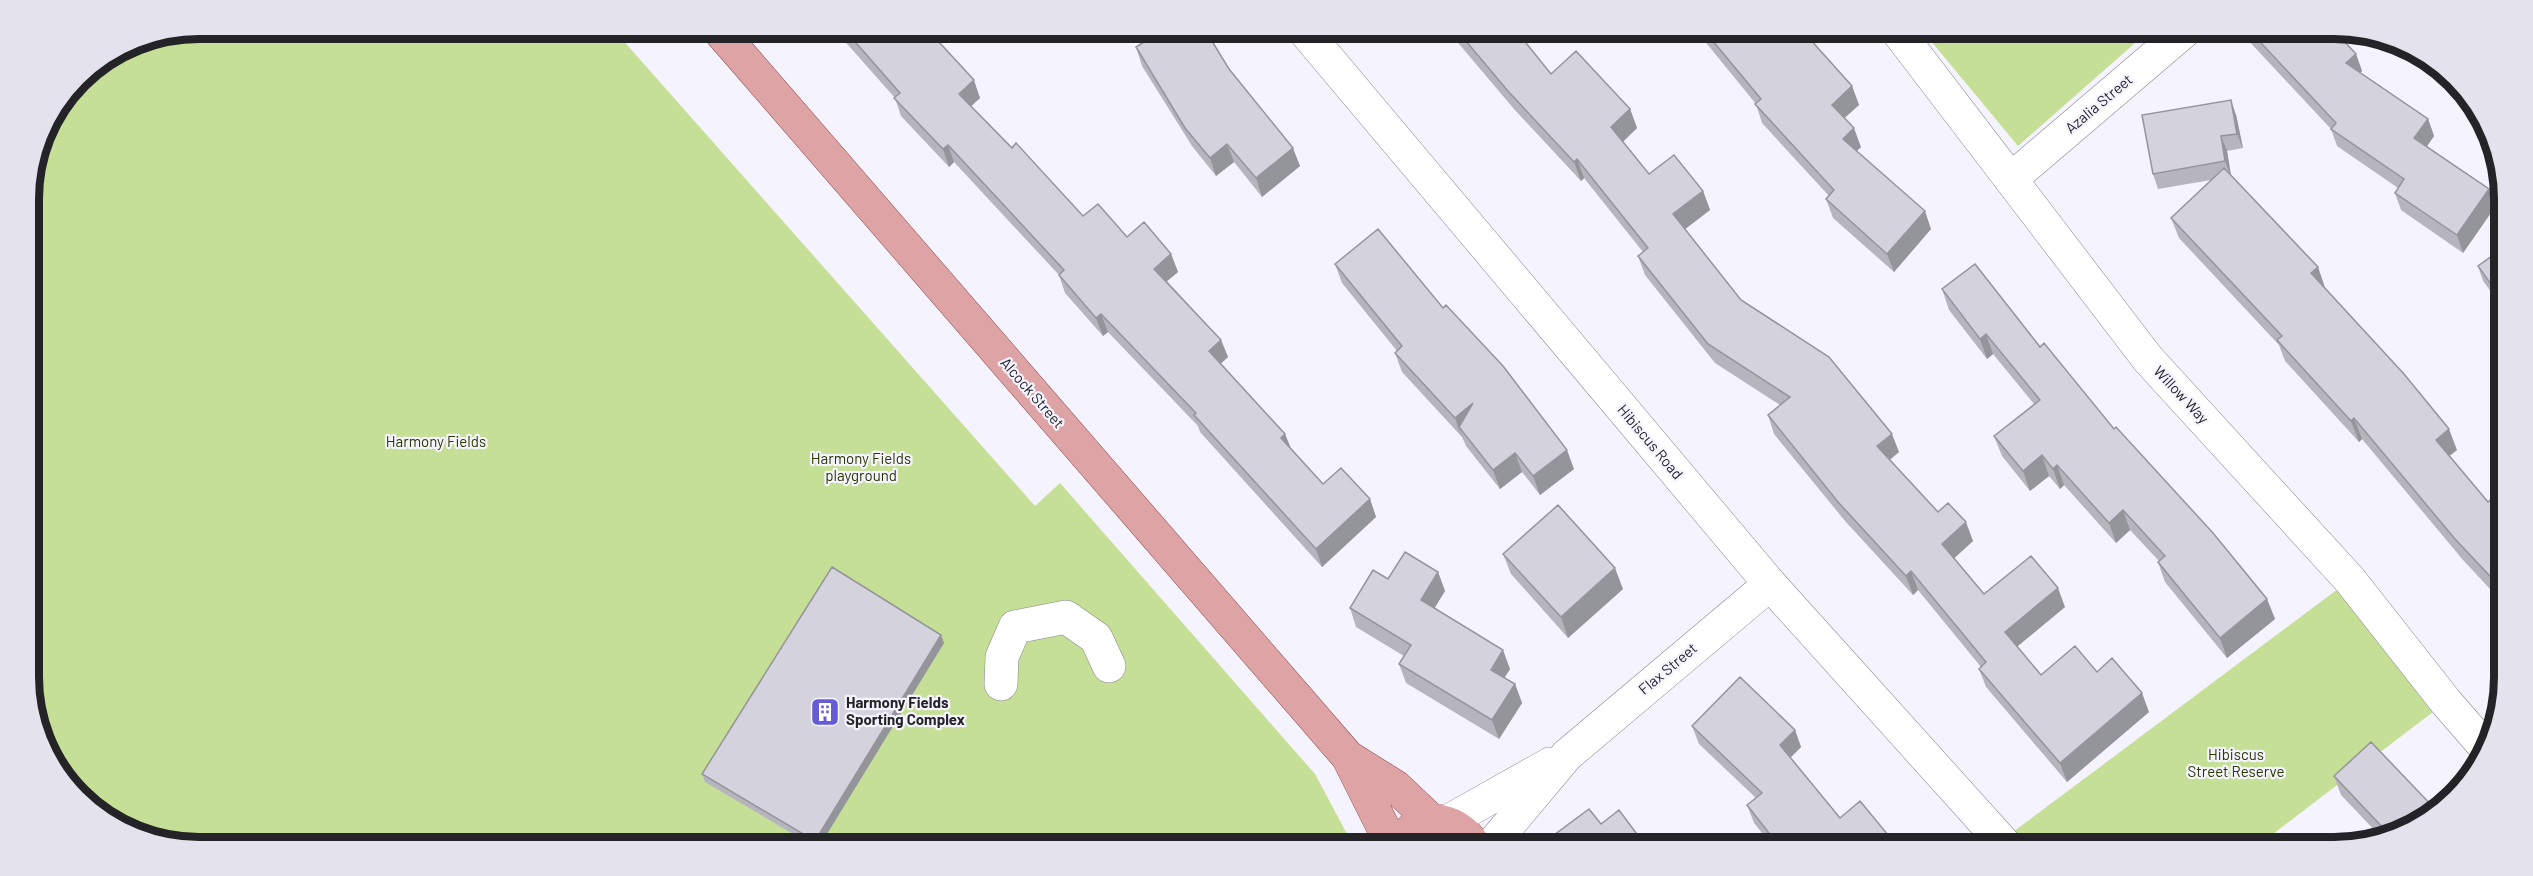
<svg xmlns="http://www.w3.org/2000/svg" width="2533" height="876" viewBox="0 0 2533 876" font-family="Barlow,sans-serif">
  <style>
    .green { fill: #c6df96 }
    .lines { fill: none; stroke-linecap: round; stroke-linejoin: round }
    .minor-casing { stroke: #888790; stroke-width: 34 }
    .major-casing { stroke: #8f4f51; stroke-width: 34 }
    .minor { stroke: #fff; stroke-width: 33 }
    .major { stroke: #dea3a4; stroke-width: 33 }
    .wall { fill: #b6b5be }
    .shaded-wall { fill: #94949b }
    .building { fill: #d4d3dd; stroke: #94949b; stroke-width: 1.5 }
    .labels { text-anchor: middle; stroke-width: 4.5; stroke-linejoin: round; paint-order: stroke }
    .street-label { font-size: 15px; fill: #242327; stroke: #f5f4fe }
    .park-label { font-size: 15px; fill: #2a3800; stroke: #f5f4fe }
    .poi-label { font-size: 15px; font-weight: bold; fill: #242327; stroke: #f5f4fe; text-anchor: start }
    .rim { fill: none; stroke: #242327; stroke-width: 8 }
  </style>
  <rect width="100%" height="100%" fill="#f5f4fe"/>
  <path class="green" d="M199 29H613L1035 506 1060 483 1315 774 1354 847H199L144 839 71 790 32 710 29 187 46 123 86 71 134 41Z
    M1921 29H2151L2018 146Z
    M2350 580 2446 702 2256 847H2007L2001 841Z"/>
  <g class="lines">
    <g class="minor-casing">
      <path id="minor" d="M1302 28 1770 584 2007 847
        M1895 28 2148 359 2350 580 2446 702 2485 747
        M2011 179 2188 28
        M1001 684 1002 657 1015 627 1066 617 1096 638 1109 666
        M1447 822 1550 764
        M1490 847 1567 755 1770 584"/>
    </g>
    <g class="major-casing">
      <path id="major" d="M717 28 1348 757 1393 847
        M1348 757 1396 787 1432 821
        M1411 830C1433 811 1463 825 1475 847"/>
    </g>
    <use href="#minor" class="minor"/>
    <use href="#major" class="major"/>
  </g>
  <path class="wall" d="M833 28H926L980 98 971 106 1012 148 1083 216 1127 237 1171 254 1178 272 1167 281 1221 340 1228 357 1220 364 1285 434 1291 448 1323 484 1370 499 1376 517 1322 567 1200 432 1198 426 1108 332 1103 336 1065 293 1059 275 954 162 949 167 901 116 895 98Z
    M1153 28H1204L1229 69 1300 166 1262 197 1234 162 1216 176 1192 146 1142 66 1136 47 1157 34Z
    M1440 28H1528L1531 37 1525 42 1551 74 1630 109 1637 128 1623 142 1649 174 1703 191 1710 210 1685 229 1741 300 1899 452 1890 460 1938 512 1973 541 1954 558 1984 594 2065 607 2017 646 2041 675 2097 672 2149 712 2067 782 1986 687 1979 669 1981 667 1918 590 1913 595 1845 521 1774 434 1768 415 1780 405 1715 363 1645 275 1638 256 1643 252 1584 178 1581 181 1514 109 1448 31 1444 33Z
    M1694 28H1800L1852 86 1859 105 1844 118 1861 147 1857 151 1931 229 1894 272 1833 218 1826 199 1829 196 1762 123 1756 104Z
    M2242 28H2332L2356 54 2362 71 2360 73 2428 119 2434 136 2427 146 2489 189 2495 207 2463 253 2401 210 2395 193 2398 188 2337 146 2331 129 2246 38Z
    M2236 115 2243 148 2227 151 2231 175 2318 267 2325 288 2457 450 2449 456 2488 502 2504 488V604L2463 560 2362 439 2359 442 2285 361 2279 345 2179 238 2171 218 2211 180 2158 189 2153 174Z
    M2503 248V308L2483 281 2478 266Z
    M1335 264 1574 469 1540 495 1522 472 1500 489 1466 446 1462 437 1402 372 1395 353 1397 351 1342 283Z
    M1942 289 2040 347 2267 599 2275 619 2227 658 2165 582 2158 562 2159 561 2130 530 2116 543 2064 485 2060 489 2049 476 2030 491 2002 456 1994 436 2034 404 1993 354 1987 359 1949 310Z
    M1503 554 1623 589 1568 638 1511 574Z
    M1438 572 1445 591 1434 608 1510 669 1504 678 1515 684 1522 703 1499 739 1406 683 1399 664 1404 656 1356 627 1350 608 1388 579Z
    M941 635 944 643 819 847H815L705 782 702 774Z
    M1692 726 1795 730 1801 747 1790 758 1840 818 1898 847H1773L1754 823 1747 805 1756 798 1699 744Z
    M2334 776 2438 813 2379 835 2341 795Z
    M1601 824 1642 841 1645 847H1553L1550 838Z"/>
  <path class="shaded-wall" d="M1443 28H1447L1448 31 1444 33Z
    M1513 28H1528L1531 37 1520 47Z
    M2356 54 2362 71 2352 80 2346 63Z
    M974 80 980 98 965 112 959 94Z
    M1852 86 1859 105 1839 123 1832 105Z
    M2231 100 2236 115 2243 148 2237 134Z
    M1630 109 1637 128 1618 146 1611 127Z
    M2428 119 2434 136 2421 155 2414 138Z
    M1854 128 1861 147 1850 157 1843 139Z
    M2221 136 2227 151 2231 176 2225 161Z
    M1227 144 1234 162 1216 176 1210 158Z
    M948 145 954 162 949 167 943 149Z
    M1293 148 1300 166 1262 197 1256 178Z
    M1577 159 1584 178 1581 181 1574 162Z
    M2489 189 2495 207 2463 253 2457 235Z
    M1703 191 1710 210 1680 233 1673 214Z
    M1925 211 1931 229 1894 272 1887 254Z
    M1171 254 1178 272 1161 286 1154 269Z
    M2318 267 2325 288 2311 273Z
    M1101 314 1108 332 1103 336 1096 318Z
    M1986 334 1993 354 1987 359 1980 339Z
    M1221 340 1228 357 1215 369 1209 351Z
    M1473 403 1459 427 1462 438 1455 418Z
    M2354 418 2362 439 2359 442 2351 421Z
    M2449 429 2457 450 2443 461 2436 440Z
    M1285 434 1292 452 1281 438Z
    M1892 434 1899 452 1884 464 1877 446Z
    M1567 450 1574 469 1540 495 1533 476Z
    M1515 453 1522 472 1500 489 1493 470Z
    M2042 455 2049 476 2030 491 2023 471Z
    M2057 465 2064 485 2060 489 2053 469Z
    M1370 499 1376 517 1322 567 1316 549Z
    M2123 510 2130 530 2116 543 2109 523Z
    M1966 522 1973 541 1949 563 1942 544Z
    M1615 568 1623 589 1568 638 1561 617Z
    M1911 571 1918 590 1913 595 1906 576Z
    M1438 572 1445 591 1428 619 1421 600Z
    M2058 588 2065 607 2012 651 2005 632Z
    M2267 599 2275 619 2227 658 2220 638Z
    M941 635 944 643 819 847H817L815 841Z
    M1503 650 1510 669 1498 688 1491 670Z
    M1515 684 1522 703 1499 739 1492 720Z
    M2142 693 2149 712 2067 782 2060 763Z
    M1795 730 1801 747 1786 762 1780 745Z
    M1642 841 1645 847H1635Z"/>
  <path class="building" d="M843 28H926L974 80 959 94 1012 148 1016 143 1083 216 1098 204 1127 237 1144 222 1171 254 1154 269 1221 340 1209 351 1285 434 1281 438 1323 484 1341 468 1370 499 1316 549 1194 415 1196 413 1101 314 1096 318 1059 275 1064 270 948 145 943 149 894 98 900 93Z
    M1157 28H1204L1229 69 1293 148 1256 178 1227 144 1210 158 1185 128 1136 47 1160 32Z
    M1455 28H1514L1551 74 1576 51 1630 109 1611 127 1649 174 1674 155 1703 191 1673 214 1741 300 1829 357 1892 434 1877 446 1938 512 1948 503 1966 522 1942 544 1984 594 2031 556 2058 588 2005 632 2041 675 2075 646 2097 672 2112 658 2142 693 2060 763 1979 669 1986 662 1911 571 1906 576 1838 502 1768 415 1790 397 1708 344 1638 256 1648 248 1577 159 1574 162 1507 90Z
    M1702 28H1800L1852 86 1832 105 1854 128 1843 139 1925 211 1887 254 1826 199 1834 190 1755 104 1761 99Z
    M2247 28H2332L2356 54 2346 63 2428 119 2414 138 2489 189 2457 235 2395 193 2404 179 2331 129 2336 123Z
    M2231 100 2237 134 2221 136 2225 161 2153 174 2142 115Z
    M2224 168 2318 267 2311 273 2404 374 2449 429 2436 440 2488 502 2504 488V591L2455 539 2354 418 2351 421 2277 340 2282 336 2171 218Z
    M1378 229 1443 308 1446 305 1503 366 1567 450 1533 476 1515 453 1493 470 1459 427 1473 403 1455 418 1395 353 1402 346 1335 264Z
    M2503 248V301L2478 266Z
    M1975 264 2040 347 2044 343 2114 429 2116 427 2213 533 2267 599 2220 638 2158 562 2165 556 2123 510 2109 523 2057 465 2053 469 2042 455 2023 471 1994 436 2040 400 1986 334 1980 339 1942 289Z
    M1558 505 1615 568 1561 617 1503 554Z
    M1405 552 1438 572 1421 600 1503 650 1491 670 1515 684 1492 720 1399 664 1411 645 1350 608 1373 570 1388 579Z
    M832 567 941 635 815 841 702 774Z
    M1740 677 1795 730 1780 745 1840 818 1860 801 1898 847H1780L1747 805 1762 793 1692 726Z
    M2371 742 2438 812V813L2387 832 2334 776Z
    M1589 809 1601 824 1619 810 1642 841 1635 847H1557L1550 838Z"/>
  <defs>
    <g id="building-square" transform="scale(1.5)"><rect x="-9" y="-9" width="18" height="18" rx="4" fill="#655cd5" stroke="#f5f4fe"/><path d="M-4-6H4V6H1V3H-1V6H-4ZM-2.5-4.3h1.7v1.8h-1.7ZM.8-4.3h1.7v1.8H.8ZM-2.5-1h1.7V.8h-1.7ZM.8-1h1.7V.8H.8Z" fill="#fff"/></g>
  </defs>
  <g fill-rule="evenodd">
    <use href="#building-square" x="825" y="712"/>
  </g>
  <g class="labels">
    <g class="street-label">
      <text transform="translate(2099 104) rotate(-40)" y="5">Azalia Street</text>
      <text transform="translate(1032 393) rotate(49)" y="5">Alcock Street</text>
      <text transform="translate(2181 395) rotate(47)" y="5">Willow Way</text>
      <text transform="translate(1650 442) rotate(50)" y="5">Hibiscus Road</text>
      <text transform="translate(1668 669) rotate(-40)" y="5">Flax Street</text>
    </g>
    <g class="park-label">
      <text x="436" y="447">Harmony Fields</text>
      <text x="861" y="464">Harmony Fields<tspan x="861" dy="17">playground</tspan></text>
      <text x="2236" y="760">Hibiscus<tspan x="2236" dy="17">Street Reserve</tspan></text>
    </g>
    <g class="poi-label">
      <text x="846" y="708">Harmony Fields<tspan x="846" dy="17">Sporting Complex</tspan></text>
    </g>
  </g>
  <path d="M0 0H2533V876H0ZM199 39H2334A160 160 0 0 1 2494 199V677A160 160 0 0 1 2334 837H199A160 160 0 0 1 39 677V199A160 160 0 0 1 199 39Z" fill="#e4e3ed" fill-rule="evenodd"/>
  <path class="rim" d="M199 39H2334A160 160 0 0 1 2494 199V677A160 160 0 0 1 2334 837H199A160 160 0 0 1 39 677V199A160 160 0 0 1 199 39Z"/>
</svg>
